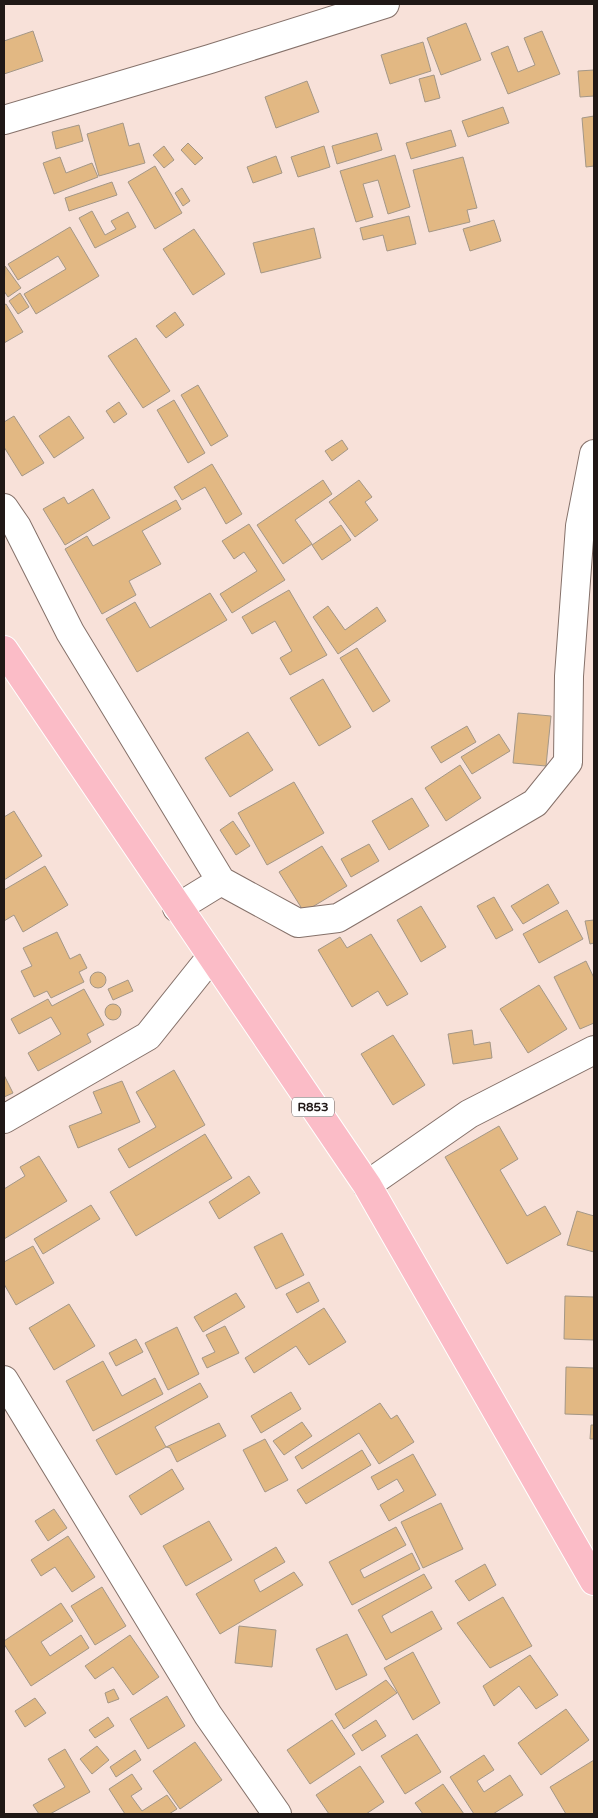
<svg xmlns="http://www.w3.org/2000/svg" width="598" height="1818" viewBox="0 0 598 1818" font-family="'Varela Round',sans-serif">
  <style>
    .building { fill: #e2b883; stroke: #a49787 }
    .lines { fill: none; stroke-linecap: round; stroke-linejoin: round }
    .street-casing { stroke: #85716a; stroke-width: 30 }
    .primary-casing { stroke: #fff; stroke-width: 30 }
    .street { stroke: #fff; stroke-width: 28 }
    .primary { stroke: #fbbcc7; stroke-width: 28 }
    .labels { text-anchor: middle; stroke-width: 5; stroke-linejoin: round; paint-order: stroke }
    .shield { fill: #fff; stroke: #635d5c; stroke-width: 1 }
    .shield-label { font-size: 12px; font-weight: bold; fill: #201816 }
  </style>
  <rect width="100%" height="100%" fill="#f8e1d9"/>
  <path class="building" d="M466 23 481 60 441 75 427 38Z
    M33 31 43 61 4 74V41Z
    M542 31 560 74 508 94 491 53 508 46 518 72 535 65 524 38Z
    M423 42 431 71 390 84 381 55Z
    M594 70V96L580 97 578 71Z
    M434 75 440 98 425 102 419 79Z
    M307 81 319 112 276 128 265 97Z
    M503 107 509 123 468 137 462 121Z
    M594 116V166L586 167 582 118Z
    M123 123 129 146 139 143 145 163 99 176 87 134Z
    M79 125 83 141 56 149 52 132Z
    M451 130 456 146 411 159 406 143Z
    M377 133 382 150 337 164 332 146Z
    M188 143 203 158 195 165 181 150Z
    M164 146 174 160 164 168 153 155Z
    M324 146 330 167 298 177 291 157Z
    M395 155 410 207 388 214 378 180 363 184 373 217 356 222 340 171Z
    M276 156 282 173 253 183 247 167Z
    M60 157 66 173 92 163 98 177 54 194 43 163Z
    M463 157 477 208 467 210 470 222 429 232 413 170Z
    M155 166 182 213 155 229 128 182Z
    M112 182 117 195 69 211 65 198Z
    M182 188 190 201 183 206 175 193Z
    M92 211 105 235 116 229 111 221 128 212 136 227 95 248 79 218Z
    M409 216 416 244 387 251 383 235 363 240 360 228Z
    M494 220 501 241 470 251 463 229Z
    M70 227 99 276 36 314 24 294 66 269 58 256 18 280 8 264Z
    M314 228 321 258 261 273 253 243Z
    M194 229 225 274 193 295 163 249Z
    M5 266 21 288 8 297 4 291Z
    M20 293 29 307 18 314 9 301Z
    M6 304 23 332 4 343V305Z
    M175 312 184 325 166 338 156 326Z
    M136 338 170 391 143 408 108 356Z
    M198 385 228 436 211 446 181 395Z
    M174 400 205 453 188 463 157 410Z
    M119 402 127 414 114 423 106 411Z
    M14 416 44 463 22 476 4 447V422Z
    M69 416 84 438 54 458 39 436Z
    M342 440 348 449 332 461 325 451Z
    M212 464 242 514 226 524 205 487 182 500 174 487Z
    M323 480 332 494 295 520 312 544 283 564 257 525Z
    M359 480 372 497 365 502 378 520 355 537 329 502Z
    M93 489 110 518 65 545 43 509 64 497 68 504Z
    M176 500 181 509 142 531 161 564 129 581 136 595 102 614 65 549 87 536 93 546Z
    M249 524 285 580 232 613 220 594 257 571 244 552 234 559 222 541Z
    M341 525 351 540 322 560 312 545Z
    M289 590 327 655 290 675 280 658 292 651 275 621 252 634 242 617Z
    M210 593 227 620 137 672 106 619 135 602 150 628Z
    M328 606 345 630 377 607 386 621 338 654 313 617Z
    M357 648 390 701 373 712 340 658Z
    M323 679 351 727 319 746 290 698Z
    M518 713 551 716 546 766 513 763Z
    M467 726 476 742 441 763 431 747Z
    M248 732 273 770 230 797 205 758Z
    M499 734 510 751 472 774 461 757Z
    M460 765 481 798 446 821 425 788Z
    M294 782 324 833 267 865 238 813Z
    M412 798 429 826 389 850 372 821Z
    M14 811 42 856 4 880V817Z
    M233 821 250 846 236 855 220 830Z
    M369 844 379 861 351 877 341 859Z
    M322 846 347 886 304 912 279 872Z
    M45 866 68 905 23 932 14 915 4 921V890Z
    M548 884 559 903 523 924 511 906Z
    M494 897 513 930 496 939 477 906Z
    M421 906 446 947 421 962 397 920Z
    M567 910 583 939 539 963 523 934Z
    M594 920V943L590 944 585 921Z
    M57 932 70 959 80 954 87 968 79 972 84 982 51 998 47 991 34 997 21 971 32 966 23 948Z
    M371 934 408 994 387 1006 378 991 352 1007 318 950 340 937 347 948Z
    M586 961 594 978V1023L580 1029 554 977Z
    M90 980a8 8 0 1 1 16 0a8 8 0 1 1-16 0Z
    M128 980 133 991 113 1000 108 989Z
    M539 985 567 1029 528 1053 500 1009Z
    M84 989 104 1025 87 1034 91 1042 38 1071 28 1053 61 1034 51 1017 19 1034 11 1019 48 999 52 1006Z
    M105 1012a8 8 0 1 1 16 0a8 8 0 1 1-16 0Z
    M472 1030 474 1045 490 1042 492 1058 453 1064 448 1034Z
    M393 1035 425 1085 393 1105 361 1054Z
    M174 1070 205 1125 129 1168 118 1149 156 1127 136 1092Z
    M4 1075 13 1093 4 1097Z
    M122 1081 140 1122 78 1148 69 1126 102 1113 93 1092Z
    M499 1126 518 1159 500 1170 527 1216 545 1206 561 1234 507 1264 445 1157Z
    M205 1134 232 1178 136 1236 110 1192Z
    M39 1156 67 1201 4 1239V1189L25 1176 20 1167Z
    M249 1176 260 1193 219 1219 209 1202Z
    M91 1205 100 1219 43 1254 34 1239Z
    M577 1211 594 1216V1252L567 1245Z
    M282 1233 304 1275 276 1289 254 1247Z
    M33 1246 54 1283 16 1305 4 1284V1262Z
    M309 1282 319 1301 297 1313 286 1294Z
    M236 1293 245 1307 203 1332 194 1317Z
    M565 1296 594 1297V1340L564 1339Z
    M69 1304 95 1346 54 1370 29 1328Z
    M324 1308 346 1342 309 1365 296 1346 254 1373 245 1358Z
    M225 1326 239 1353 207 1368 202 1358 215 1352 206 1335Z
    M177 1327 199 1374 168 1390 145 1343Z
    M136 1339 143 1352 116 1366 109 1353Z
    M103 1361 122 1396 155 1378 163 1394 93 1431 66 1381Z
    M566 1367 594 1368V1415L565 1414Z
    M200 1383 208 1397 155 1427 166 1447 116 1475 96 1440Z
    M291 1392 301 1409 261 1433 251 1416Z
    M380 1403 391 1419 397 1415 414 1442 379 1464 359 1433 302 1469 295 1457Z
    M302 1422 312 1436 284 1455 273 1441Z
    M219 1423 226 1436 177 1462 170 1448 166 1447Z
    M591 1425H594V1439H590Z
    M265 1439 288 1480 265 1492 243 1450Z
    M362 1450 371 1465 306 1504 297 1490Z
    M413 1454 436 1495 389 1521 380 1505 404 1491 397 1479 378 1490 371 1477Z
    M172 1469 184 1489 141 1515 129 1496Z
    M441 1503 463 1549 423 1568 401 1522Z
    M54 1509 67 1528 48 1541 35 1521Z
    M209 1521 232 1560 186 1586 163 1546Z
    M396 1527 406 1545 360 1570 364 1578 412 1553 420 1569 352 1605 329 1562Z
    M68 1536 95 1577 72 1592 55 1567 41 1576 31 1560Z
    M276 1547 285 1562 254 1580 260 1592 294 1572 303 1585 220 1634 196 1594Z
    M485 1564 496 1585 469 1601 455 1581Z
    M424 1574 432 1588 382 1616 391 1633 432 1611 442 1629 386 1660 358 1610Z
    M102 1587 126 1626 95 1645 71 1606Z
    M503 1597 532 1646 490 1668 457 1623Z
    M61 1603 73 1621 41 1642 50 1656 81 1635 89 1648 31 1686 4 1644V1641Z
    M239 1626 276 1630 272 1667 235 1663Z
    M347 1634 367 1675 336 1690 316 1649Z
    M130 1635 159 1677 133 1695 113 1667 95 1679 85 1666Z
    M413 1652 440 1703 413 1720 384 1668Z
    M530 1655 558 1695 536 1709 519 1686 494 1706 483 1686Z
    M386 1680 397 1693 344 1729 335 1714Z
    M114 1689 119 1699 108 1703 105 1693Z
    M167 1696 185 1726 148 1749 130 1719Z
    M35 1698 46 1713 25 1727 15 1711Z
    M566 1709 589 1740 541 1775 518 1743Z
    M108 1717 114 1726 95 1738 89 1730Z
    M332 1720 355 1754 310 1784 287 1750Z
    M376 1720 386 1736 362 1751 352 1735Z
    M417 1734 441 1772 405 1794 381 1756Z
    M195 1742 222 1780 180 1809 153 1771Z
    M97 1746 109 1760 92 1774 80 1759Z
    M65 1749 90 1792 50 1814H39L33 1805 65 1787 48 1759Z
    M135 1750 141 1760 116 1777 110 1767Z
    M484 1755 494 1770 477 1781 484 1792 510 1775 523 1795 493 1814H474L450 1777Z
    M594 1760V1814H566L550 1787Z
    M360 1766 384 1802 366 1814H329L316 1795Z
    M132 1774 142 1789 131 1796 142 1811 167 1795 177 1809 169 1814H125L109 1789Z
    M443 1784 464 1814H423L415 1803Z"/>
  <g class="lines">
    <g class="street-casing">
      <path id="street" d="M4 120 210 59 385 4
        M4 508 17 527 70 632 221 881
        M177 908 221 881 298 923 338 918 535 803 568 762 569 676 580 526 594 454
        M4 1119 148 1036 211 957
        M367 1185 469 1114 594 1050
        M4 1380 208 1715 277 1814"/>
    </g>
    <g class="primary-casing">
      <path id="primary" d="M4 650 367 1185 594 1581"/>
    </g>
    <use href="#street" class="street"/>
    <use href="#primary" class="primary"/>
  </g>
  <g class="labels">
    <rect class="shield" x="292" y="1097.5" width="42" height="19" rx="4"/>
    <g class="shield-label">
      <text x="313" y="1111">R853</text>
    </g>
  </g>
  <rect width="598" height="1818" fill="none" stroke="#201816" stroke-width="10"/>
</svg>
